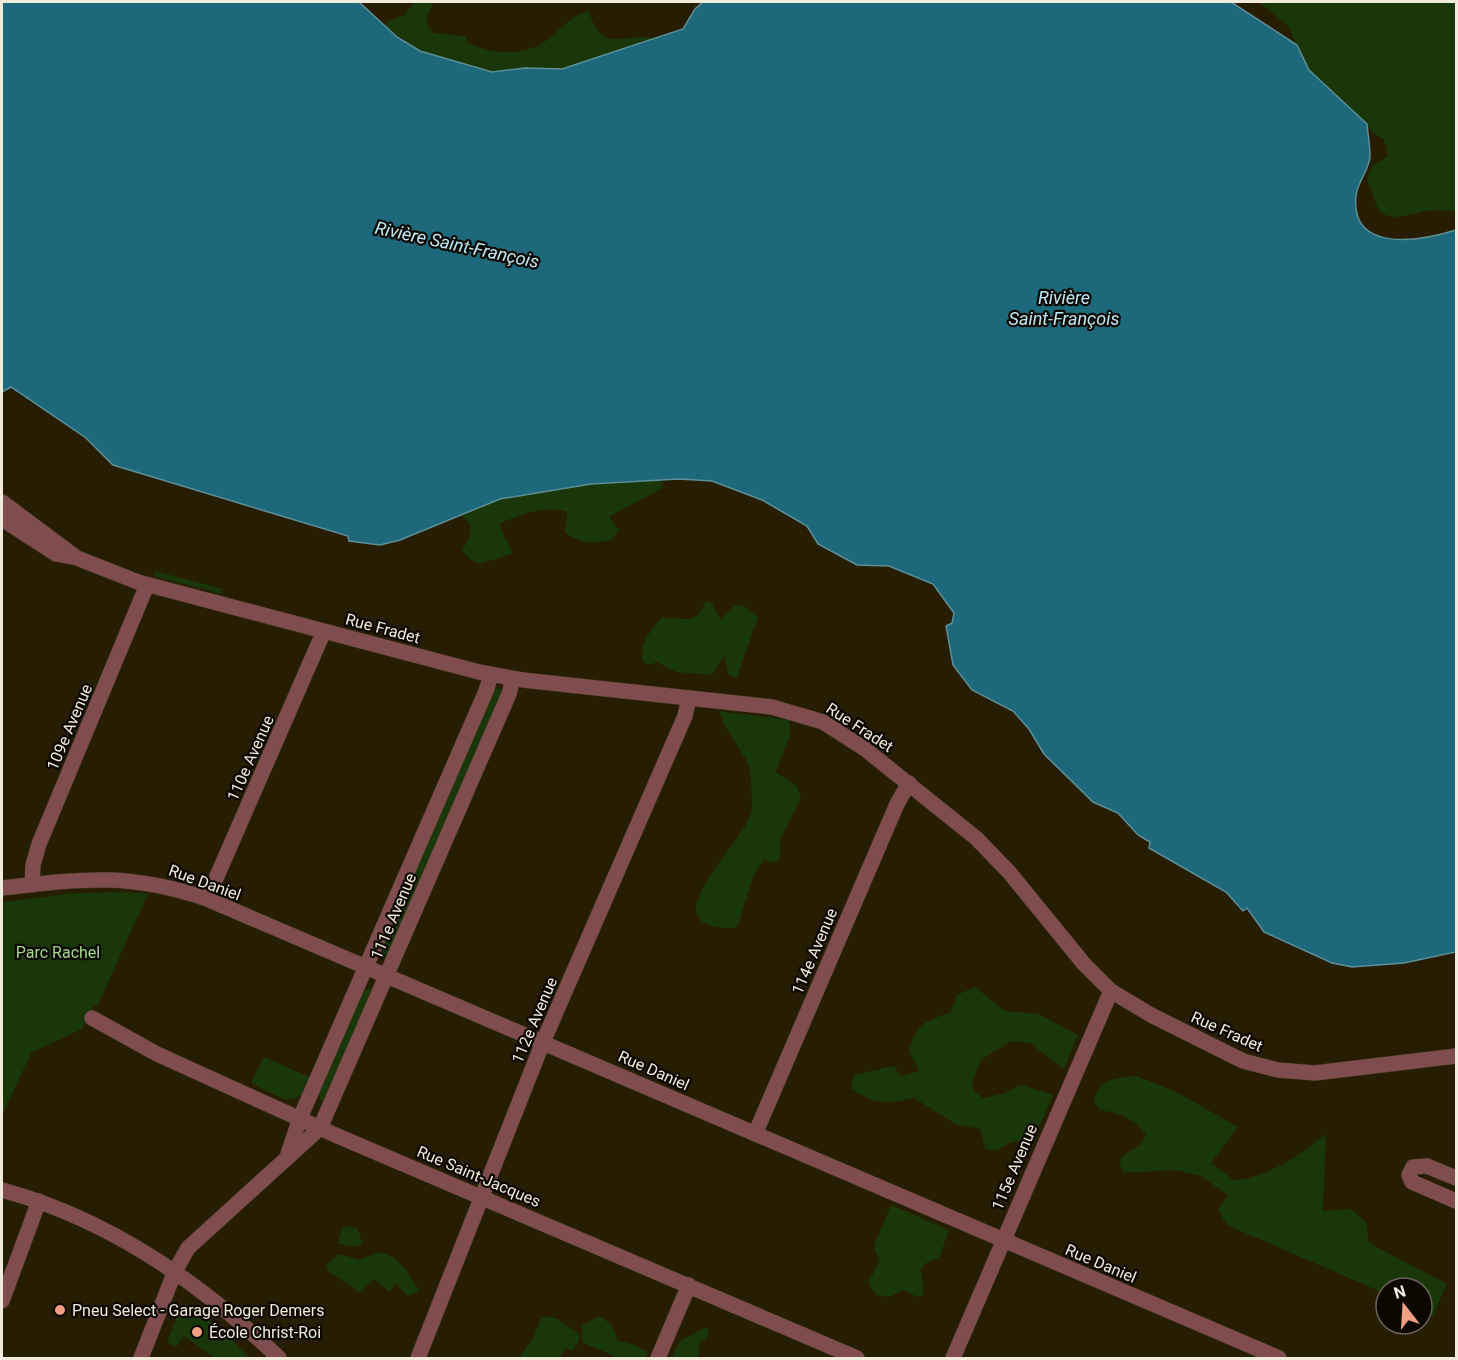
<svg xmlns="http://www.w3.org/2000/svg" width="1458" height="1360" viewBox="0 0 1458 1360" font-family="Roboto,sans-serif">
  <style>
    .green { fill: #193708 }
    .water { fill: #1e687c; stroke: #5d8f99; stroke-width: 1.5 }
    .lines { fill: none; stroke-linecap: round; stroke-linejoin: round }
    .minor-casing { stroke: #433a21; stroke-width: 16 }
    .tertiary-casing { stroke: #433a21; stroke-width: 16 }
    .minor { stroke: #804d4f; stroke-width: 15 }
    .tertiary { stroke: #804d4f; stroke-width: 15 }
    .poi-dot { fill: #f2a081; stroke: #0c0801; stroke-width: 2 }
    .labels { text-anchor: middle; stroke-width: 4.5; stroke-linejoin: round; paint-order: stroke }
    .street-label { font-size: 16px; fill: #f1ebdc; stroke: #0c0801 }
    .park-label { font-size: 16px; fill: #a2db88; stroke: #0c0801 }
    .poi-label { font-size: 16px; fill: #f1ebdc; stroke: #0c0801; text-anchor: start }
    .water-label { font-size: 18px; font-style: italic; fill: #bbe8f7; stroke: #0c0801 }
  </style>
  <rect width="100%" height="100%" fill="#271d03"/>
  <path class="green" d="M414 2H434L427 16 428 26 435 33 465 36 467 42C491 55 525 57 547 40 562 29 569 17 588 11 592 18 594 28 600 33 613 47 639 32 656 39L562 69 525 68 492 72 420 51 384 26 390 20 405 15Z
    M1259 2H1456V211C1447 211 1437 210 1427 211 1414 213 1391 223 1380 211 1375 206 1372 189 1367 180L1372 166 1388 156 1384 139 1373 133 1367 124 1309 70 1288 26Z
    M663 480 661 489 609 517 619 530 613 539C593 545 583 544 565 533L567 512C547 504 520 515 500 523 502 535 510 542 512 554L479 564 469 559 462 550 468 541 471 526 462 515 500 499 591 484Z
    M155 571 223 589 222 594 153 576Z
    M706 601 711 602 720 619 734 606 743 605 758 617 737 678 728 674 724 656 712 675 676 672 657 662 649 665 643 662C639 646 650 629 662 618 686 617 694 627 706 601Z
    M495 688 501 689V696L387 959H383L382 950 390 931Z
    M719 711 789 720 790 734 776 772 796 785 801 798 780 840V858L775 863 764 860 754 875 737 928C638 931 750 840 752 809 752 802 751 767 748 763 738 744 726 733 719 711Z
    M126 892 148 894 97 1007 94 1005 82 1029 31 1053 2 1116V902L75 893Z
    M975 987 1005 1011 1039 1014 1078 1035 1064 1069 1030 1043 1011 1041 981 1060 972 1083 975 1092 983 1098 1002 1094 1021 1085 1053 1095 1035 1137 1009 1143 996 1151 985 1149 980 1129 955 1124 914 1098C888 1104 875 1105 851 1089L854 1075 894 1066 901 1076 919 1071 909 1051C917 1022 925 1022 951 1012L957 995Z
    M371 988 373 994 324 1100 321 1101 319 1094 364 990Z
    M264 1057 312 1078C295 1114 280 1096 251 1083Z
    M1137 1076 1178 1093 1238 1127 1211 1163 1235 1181C1274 1174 1294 1158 1326 1134L1323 1211 1351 1209 1366 1222 1369 1243 1447 1284 1433 1315 1422 1310V1288H1386V1294L1227 1225 1218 1210 1228 1195 1201 1176 1176 1170 1123 1173 1120 1165 1121 1157 1141 1144 1146 1135C1133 1118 1121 1114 1100 1110L1094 1103C1097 1078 1116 1078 1137 1076Z
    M891 1205 949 1230 939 1258 926 1263 921 1269 924 1295 918 1297 903 1290 889 1297 876 1295 868 1283 879 1263 874 1245Z
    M348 1226 357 1228 362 1241 358 1247 338 1244 342 1229Z
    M378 1252C399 1255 408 1274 420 1291L408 1296 395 1283 390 1292 374 1279 360 1293 328 1271 326 1265 340 1254 359 1260Z
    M186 1303 217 1326 251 1358H215L184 1336 176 1347 167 1343 181 1305Z
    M547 1316 558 1319 579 1334 578 1344 572 1351 566 1348 560 1356 562 1358H518L533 1339 541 1318Z
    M598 1316C610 1322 615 1327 617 1340L637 1346 648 1352 646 1358H618L582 1342V1326Z
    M706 1327 709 1330 707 1337 698 1345 700 1352 698 1358H671L680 1341Z"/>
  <path class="water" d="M2 2H359L397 37 420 51 492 72 525 68 562 69 683 29 695 9 703 2H1231L1297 45 1309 70 1367 124C1368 134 1370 146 1370 157 1369 170 1357 183 1356 196 1350 254 1421 241 1456 230V952L1404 963 1352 967 1332 963 1264 932 1247 908 1243 911 1226 892 1149 848 1150 842 1138 835 1118 813 1093 802 1044 754 1029 729 1013 711 972 690 953 665 946 626 952 623 954 613 933 584 889 566 857 565 818 544 807 526 762 500 712 481 679 479 591 484 500 499 400 540 380 545 349 541 348 536 113 465 86 438 11 387 2 392Z"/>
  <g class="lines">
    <g class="minor-casing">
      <path id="minor" d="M2 502 77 558
        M2 519 56 554 77 558 138 582 479 672 523 680 772 707 823 722 865 749 976 838 1009 872 1084 964 1111 991 1151 1015 1243 1061 1278 1070 1315 1073 1456 1056
        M32 885 33 865 39 844 147 585
        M2 888C82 879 128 872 207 899L1279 1358
        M207 899 324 631
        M92 1018 157 1054 333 1134 857 1358
        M755 1134 897 804 909 783
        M288 1154 300 1118 486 691 491 675
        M1456 1178 1427 1166 1413 1167 1409 1175 1412 1182 1456 1201
        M2 1301 39 1201
        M141 1358 175 1271 188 1248 320 1128 509 694 513 678
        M418 1358 543 1042 685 716 689 698
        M658 1358 689 1285
        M953 1358 1111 991"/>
    </g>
    <g class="tertiary-casing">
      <path id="tertiary" d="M2 1190C109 1219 200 1282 279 1358"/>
    </g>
    <use href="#minor" class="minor"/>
    <use href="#tertiary" class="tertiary"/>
  </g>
  <g class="poi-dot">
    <circle cx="60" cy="1310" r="6"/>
    <circle cx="197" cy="1332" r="6"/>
  </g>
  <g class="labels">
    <g class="street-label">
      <text transform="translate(383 628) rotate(15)" y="6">Rue Fradet</text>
      <text transform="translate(69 727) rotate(-67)" y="6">109e Avenue</text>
      <text transform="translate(860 727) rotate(33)" y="6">Rue Fradet</text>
      <text transform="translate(250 758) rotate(-66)" y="6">110e Avenue</text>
      <text transform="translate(205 882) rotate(20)" y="6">Rue Daniel</text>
      <text transform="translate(393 916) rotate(-67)" y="6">111e Avenue</text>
      <text transform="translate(814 951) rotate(-67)" y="6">114e Avenue</text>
      <text transform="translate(534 1020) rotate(-67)" y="6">112e Avenue</text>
      <text transform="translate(1227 1031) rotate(24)" y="6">Rue Fradet</text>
      <text transform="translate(654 1070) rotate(24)" y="6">Rue Daniel</text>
      <text transform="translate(1014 1167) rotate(-67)" y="6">115e Avenue</text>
      <text transform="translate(479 1176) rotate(23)" y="6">Rue Saint-Jacques</text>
      <text transform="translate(1101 1263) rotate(23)" y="6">Rue Daniel</text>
    </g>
    <g class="park-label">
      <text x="58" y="958">Parc Rachel</text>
    </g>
    <g class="poi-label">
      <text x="72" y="1316">Pneu Select - Garage Roger Demers</text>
      <text x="209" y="1338">École Christ-Roi</text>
    </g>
    <g class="water-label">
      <text transform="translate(457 245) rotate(12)" y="6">Rivière Saint-François</text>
      <text x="1064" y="304">Rivière<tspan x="1064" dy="21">Saint-François</tspan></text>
    </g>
  </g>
  <rect width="1458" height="1360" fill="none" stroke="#f1ebdc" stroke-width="6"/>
  <g transform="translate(1404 1306) rotate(343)"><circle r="28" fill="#0c0801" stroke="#686359" stroke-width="1.5"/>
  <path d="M0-4.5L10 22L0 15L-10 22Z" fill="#f2a081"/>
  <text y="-9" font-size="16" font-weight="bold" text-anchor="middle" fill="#f1ebdc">N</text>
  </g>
</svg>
